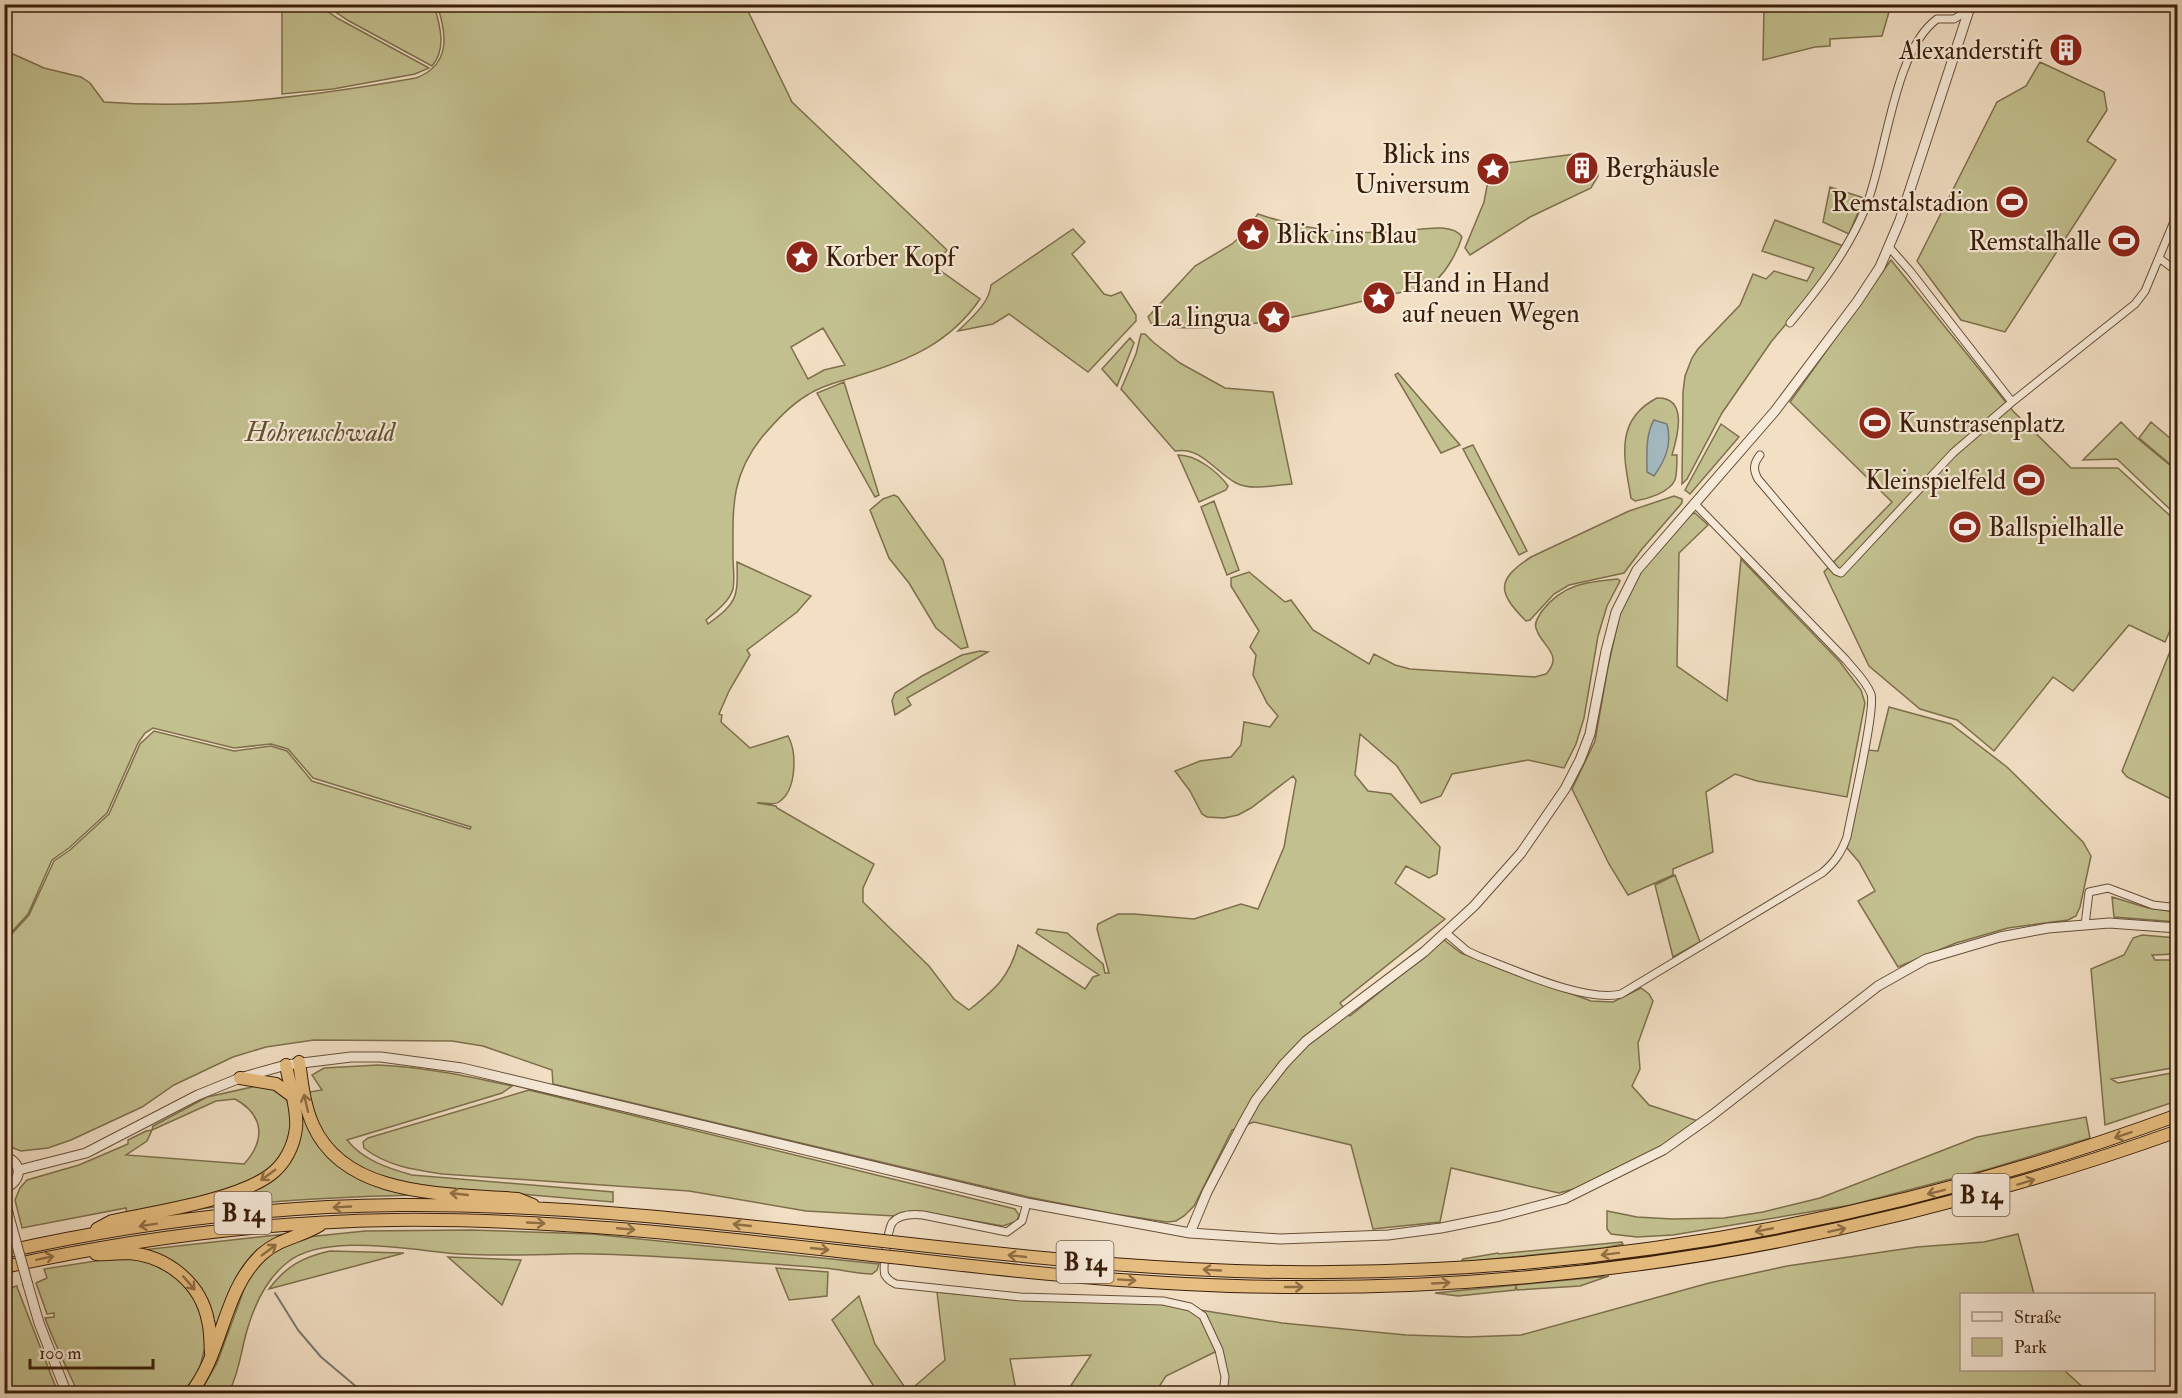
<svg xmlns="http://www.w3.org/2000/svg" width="2182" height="1398" viewBox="0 0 2182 1398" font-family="'IM FELL Double Pica',serif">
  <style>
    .green { fill: #c3c08f; stroke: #7e6f4c; stroke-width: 1.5; fill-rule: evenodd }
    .water { fill: #a2b9c0; stroke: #787b76; stroke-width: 1.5 }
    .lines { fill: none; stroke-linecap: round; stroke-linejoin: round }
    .stream { stroke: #787b76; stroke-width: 2 }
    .minor-casing { stroke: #674e37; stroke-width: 9 }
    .tertiary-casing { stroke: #674e37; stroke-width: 11 }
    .trunk-casing { stroke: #391e08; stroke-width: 14 }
    .minor { stroke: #f7ead9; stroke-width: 7 }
    .tertiary { stroke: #f7ead9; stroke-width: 9 }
    .trunk { stroke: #e9c082; stroke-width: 12 }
    .tertiary-bridge-casing { stroke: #674e37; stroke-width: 11; stroke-linecap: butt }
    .trunk-bridge-casing { stroke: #391e08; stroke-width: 14; stroke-linecap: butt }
    .tertiary-bridge { stroke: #f7ead9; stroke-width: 9 }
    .trunk-bridge { stroke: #e9c082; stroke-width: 12 }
    .oneway { stroke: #916f45 }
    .labels { text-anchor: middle; stroke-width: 4.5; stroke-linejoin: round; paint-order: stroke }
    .shield { fill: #f7ead9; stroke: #725b47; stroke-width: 1.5 }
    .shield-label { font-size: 24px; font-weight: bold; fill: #391e08 }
    .poi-label { font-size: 26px; fill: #391e08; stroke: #f7ead9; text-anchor: end }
    .park-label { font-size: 26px; font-style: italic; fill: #624f30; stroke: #f7ead9 }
  </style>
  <rect width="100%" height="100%" fill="#f2dfc4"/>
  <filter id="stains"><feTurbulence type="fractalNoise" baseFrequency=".00333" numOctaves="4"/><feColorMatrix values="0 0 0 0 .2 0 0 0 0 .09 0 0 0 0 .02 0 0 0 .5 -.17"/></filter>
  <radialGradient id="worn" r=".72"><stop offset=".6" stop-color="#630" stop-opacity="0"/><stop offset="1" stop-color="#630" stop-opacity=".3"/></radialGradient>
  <path class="green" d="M282 5H319L337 18 429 68 415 74 333 89 282 94Z
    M325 5H434C440 25 447 49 432 66L349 21Z
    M437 5H745L792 102 947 250 934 266 980 299C950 343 909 360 860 375 843 381 824 384 809 394 790 405 776 421 762 437 730 477 733 509 733 557 733 567 735 579 733 589 729 602 716 611 706 620L708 624C737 603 738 598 737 562L811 596 797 612 747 650 750 655 729 691 719 714 722 715 721 722 750 748 788 736C797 752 797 790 779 802 773 806 762 802 757 803L776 806 777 808 874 864 863 888V902L929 966 954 999 969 1010C995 989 1009 978 1018 945L1085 989 1093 977 1099 975 1036 933 1038 929 1067 933 1103 964 1105 973H1109L1097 929 1098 924 1118 914H1134L1194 919 1241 904 1258 909 1284 847 1296 780 1293 776 1251 808 1238 815 1224 818 1207 817 1202 814 1190 791 1175 771 1200 761 1231 757 1241 745 1244 722 1270 727 1278 716 1267 703 1253 675 1256 655 1250 647 1259 631 1231 586V578L1249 572 1285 602 1291 600 1313 630 1369 664 1374 654 1395 665 1410 669 1535 677 1546 674C1565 654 1540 645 1536 628 1534 622 1539 616 1542 611 1563 584 1586 582 1618 579L1620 581 1607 606 1598 636 1584 718 1576 744 1564 768 1528 760 1452 774 1441 796 1421 803 1397 766 1360 734 1355 775 1368 791 1391 794 1440 847 1437 874 1429 878 1406 866 1395 883 1445 919 1340 1003 1350 1016 1444 940 1461 953 1591 1001 1613 1002 1641 988 1649 994 1653 1001 1638 1043 1640 1069 1632 1086 1649 1105 1698 1121 1658 1150 1581 1187 1559 1193 1451 1168 1440 1222 1373 1229 1351 1145 1254 1122 1232 1130 1194 1206 1184 1216 1176 1221 1167 1222 1114 1214 1028 1197 553 1084 552 1070 483 1046 452 1041 314 1040 266 1047 233 1057 174 1085 142 1107 71 1140 48 1148 21 1151 5 1145 4 963 7 961 9 937 29 915 54 861 70 850 109 814 140 744 154 731 234 751 271 746 287 751 312 781 470 829 471 827 313 778 288 749 271 744 234 748 153 728 145 733 138 743 107 813 69 848 52 860 28 914 7 937 5 961 4 50 44 68 81 77 90 83 104 102C209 110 313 96 416 78 451 65 447 34 437 5ZM823 328 845 365 824 370 808 379 791 347Z
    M1764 5V4L1891 5 1882 36 1830 39V46L1815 47 1763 60Z
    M2040 62 2104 92 2107 110 2087 141 2116 160 2005 332 1961 320 1917 261 1997 102 2026 86Z
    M1575 154 1587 156 1596 163 1598 176 1591 188 1530 217 1470 255 1465 248 1484 202 1491 165Z
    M1830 187 1864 198 1849 234 1823 222Z
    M1258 214C1308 231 1352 235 1404 231 1420 230 1452 222 1462 237 1458 250 1447 271 1436 280 1426 289 1397 293 1383 296 1310 314 1228 336 1152 325L1148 317 1195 266 1232 244 1245 232Z
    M1775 220 1843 246 1820 283 1771 342 1722 413 1687 479 1682 484 1683 392 1685 376 1692 358 1698 349 1740 305 1753 274 1766 279 1774 271 1807 281 1814 268 1762 251Z
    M1073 229 1085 242 1072 254 1104 294 1111 296 1121 292 1136 315V321L1088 372 1009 314 993 324 958 331C971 318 989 304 991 285Z
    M1891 260 2013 411 2071 468H2118L2177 522V615L2165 642 2129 625 2073 691 2053 677 1994 751 1957 720 1920 709 1869 666 1824 572 1892 502 1790 402Z
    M1141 334H1145L1153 342 1180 363 1225 388 1273 392 1292 484C1275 485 1251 491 1236 483 1215 472 1201 446 1175 451L1121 389 1136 354Z
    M1130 338 1134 343 1117 386 1102 369Z
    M1398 373 1460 445 1441 453 1395 375Z
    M844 382 879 495 875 497 817 393Z
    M1657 398C1688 397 1678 435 1672 455H1677C1677 463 1677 473 1675 480 1669 493 1647 499 1635 501L1631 498C1624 458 1614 420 1657 398Z
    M2121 422 2137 438 2177 471V516L2117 459 2083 460Z
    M2151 422 2177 444V470L2139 438Z
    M1721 424 1739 437 1690 494 1685 490Z
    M1473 445 1527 551 1519 555 1463 449Z
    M1178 455C1197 455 1218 472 1228 486L1226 490 1199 502Z
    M894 495 898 497 943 560 968 647 961 649 936 628 909 583 889 558 870 510 883 499Z
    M1674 496 1682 499V503L1642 549 1624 573 1569 585 1554 594 1530 620 1526 621C1497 592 1496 580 1531 557L1629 511Z
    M1214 501 1239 570 1227 575 1201 507Z
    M1695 513 1708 525 1679 553 1677 666 1727 701 1741 559 1840 662 1861 690 1865 703 1847 797 1757 781 1735 774 1706 792 1713 852 1673 869V875L1628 895 1609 864 1572 789 1595 741 1608 667 1620 613 1640 572 1691 514Z
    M2177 634V802L2127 777 2122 771Z
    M980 651 988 652 907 698 911 705 895 715 892 701 895 693 922 676 962 655Z
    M1889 707 1951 724 2007 767 2083 842 2091 856 2080 907 2076 916 2068 920 2008 928 1956 943 1898 967 1858 901 1875 891 1859 862 1847 848 1867 750 1878 751Z
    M1675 875 1700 942 1673 957 1655 885Z
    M2112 897 2148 908 2177 912V922L2114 917Z
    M2142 935 2177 938V954L2152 955 2155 960H2177V1067L2111 1079 2118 1083 2177 1072V1101L2105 1125 2091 969 2124 955 2133 938Z
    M378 1065C424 1067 467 1076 512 1086L502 1093 347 1140C363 1160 387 1168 412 1175L613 1192V1202L412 1185 360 1169 337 1152 317 1124 309 1092 322 1090 312 1075 324 1068Z
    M294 1076 323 1150 414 1195C336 1197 259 1201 182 1211L218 1202 289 1160Z
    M261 1085C277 1088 290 1097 291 1114 292 1130 288 1148 278 1162 255 1192 164 1205 127 1214L126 1208 22 1228 15 1200 20 1188 27 1180 79 1165 128 1144V1140L146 1131 152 1130 153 1126 207 1097ZM235 1099C264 1115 266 1140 244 1164L126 1155 147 1141 152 1130 216 1101Z
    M529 1090 1015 1209 1019 1215 1017 1221 1003 1226 918 1211 895 1216 806 1211 689 1191 443 1174C416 1170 386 1166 364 1148L363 1142 368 1138Z
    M2086 1117 2090 1138 1989 1169 1851 1205 1673 1235 1637 1237 1611 1234 1607 1229V1211L1637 1217 1672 1219 1724 1218 1763 1212 1820 1198 1977 1137Z
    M471 1230 592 1234 879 1264 877 1270 872 1274C856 1274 840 1269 823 1268 776 1264 730 1261 683 1258 644 1256 604 1253 565 1254 530 1255 496 1256 461 1254 414 1251 326 1232 288 1262 268 1277 255 1304 248 1327 241 1349 240 1371 229 1392L227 1393 199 1394 217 1363 246 1284 257 1266 273 1252 307 1237 365 1231Z
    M286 1234 260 1252 215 1339 206 1301 142 1250Z
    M2018 1234 2034 1294H1962V1370H2064L2089 1393 1223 1394 1219 1350 1166 1376 1155 1393H1066L1091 1355 1010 1359 1016 1390 1018 1393H878L832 1320 859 1296 875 1344 908 1392 945 1360 937 1292 1018 1300 1162 1304 1282 1323 1406 1335 1468 1337 1521 1335 1709 1283 1787 1266 1917 1247 1984 1242Z
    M1622 1242 1623 1244 1604 1248 1461 1262 1463 1259 1498 1253 1499 1254Z
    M330 1251 404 1253 269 1289C286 1266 303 1257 330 1251Z
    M448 1257 521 1260 502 1305Z
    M115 1258 142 1259 166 1269 192 1291 204 1318 205 1347 199 1371 183 1393H78C67 1368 54 1343 45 1318L54 1317V1313L47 1314 36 1283 47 1278 44 1269Z
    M776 1268 828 1272 827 1296 789 1300Z
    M1609 1276 1580 1286 1517 1290 1516 1286 1515 1290 1458 1296 1435 1293Z
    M17 1286V1287L58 1393H5V1289Z"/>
  <path class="water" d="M1654 420 1667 424C1672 444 1666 459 1654 476L1647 472C1647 456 1645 435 1654 420Z"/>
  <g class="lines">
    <path class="stream" d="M275 1293 298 1330 321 1357 365 1394"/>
    <g class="minor-casing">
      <path id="minor" d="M1889 247 1910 271 2012 402
        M2159 258 2178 272
        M1790 323C1819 288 1847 252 1865 209 1886 159 1893 51 1937 19H1954L1969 10
        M1760 455C1753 464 1753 470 1758 479L1836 571 1841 573 1953 453 2012 402 2135 304 2145 291 2178 212
        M2085 925 2089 892 2108 888 2153 905 2178 908
        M1446 933 1467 951 1480 957C1515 970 1586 1003 1621 994L1822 873C1835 862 1841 853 1847 837 1851 814 1876 709 1871 694 1866 681 1855 671 1846 660L1694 503
        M1027 1203 1022 1221 1007 1232 923 1215C913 1214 899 1214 892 1223 888 1230 882 1269 885 1275 888 1280 891 1282 896 1284L1020 1297 1163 1301 1190 1307 1203 1316 1219 1350 1225 1377 1223 1394"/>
    </g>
    <g class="tertiary-casing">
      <path id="tertiary" d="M4 1157C24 1161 22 1183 4 1188
        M19 1170 86 1153 198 1095 240 1078 286 1065 351 1057H381L462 1068 1027 1203 1190 1233 1280 1239 1388 1235 1441 1228 1500 1216 1564 1199 1663 1150 1711 1116 1878 986 1926 959 2000 937 2048 928 2109 923 2178 928
        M4 1194 8 1213
        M1190 1233 1207 1192 1242 1125 1256 1100 1284 1064 1306 1041 1424 952 1474 906 1521 853 1565 789 1580 760 1590 734 1606 651 1616 612 1637 570 1775 411 1857 302 1880 267 1900 220 1971 4
        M28 1285 39 1323 67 1394"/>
    </g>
    <g class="trunk-casing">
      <path id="trunk" d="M299 1062C302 1083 304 1105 313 1125 346 1199 449 1193 518 1199L533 1205
        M240 1078 276 1084 291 1095
        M97 1229 112 1221C155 1212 236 1200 270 1175 285 1164 294 1146 296 1128 298 1110 289 1083 286 1065
        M901 1243C1044 1259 1187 1274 1330 1272 1620 1270 1906 1215 2178 1115
        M4 1252C134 1223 267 1206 400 1205 559 1204 716 1222 874 1240
        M96 1254C107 1255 118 1253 129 1253 167 1256 201 1283 208 1321 211 1332 210 1343 211 1353
        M901 1258C1028 1273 1156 1286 1284 1287 1590 1290 1890 1234 2178 1131
        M4 1267C132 1239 261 1222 392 1220 552 1218 712 1237 872 1255
        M190 1394C224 1352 222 1291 262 1254 280 1238 301 1237 320 1225"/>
    </g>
    <use href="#minor" class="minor"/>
    <use href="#tertiary" class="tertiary"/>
    <use href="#trunk" class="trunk"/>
    <g class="tertiary-bridge-casing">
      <path id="tertiary-bridge" d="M8 1213 28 1285"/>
    </g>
    <g class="trunk-bridge-casing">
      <path id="trunk-bridge" d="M874 1240 901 1243
        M872 1255 901 1258"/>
    </g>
    <use href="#tertiary-bridge" class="tertiary-bridge"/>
    <use href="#trunk-bridge" class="trunk-bridge"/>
  </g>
  <defs><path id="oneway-shaft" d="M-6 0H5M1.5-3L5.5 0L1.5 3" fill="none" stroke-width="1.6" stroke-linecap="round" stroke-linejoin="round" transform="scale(1.5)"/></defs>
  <g class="oneway">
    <use href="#oneway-shaft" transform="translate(306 1103) rotate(-103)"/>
    <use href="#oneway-shaft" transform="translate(2123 1135) rotate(161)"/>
    <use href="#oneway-shaft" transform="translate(268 1175) rotate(144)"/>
    <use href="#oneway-shaft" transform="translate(2026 1182) rotate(-17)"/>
    <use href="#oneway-shaft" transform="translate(1936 1192) rotate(166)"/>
    <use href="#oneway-shaft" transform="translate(459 1194) rotate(-174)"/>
    <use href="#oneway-shaft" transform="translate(342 1207) rotate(177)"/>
    <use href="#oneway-shaft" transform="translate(536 1223) rotate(3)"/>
    <use href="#oneway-shaft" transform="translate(148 1225) rotate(171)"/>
    <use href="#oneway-shaft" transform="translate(742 1225) rotate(-174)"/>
    <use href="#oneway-shaft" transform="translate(626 1229) rotate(5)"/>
    <use href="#oneway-shaft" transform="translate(1764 1230) rotate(169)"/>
    <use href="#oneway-shaft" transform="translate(1837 1230) rotate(-12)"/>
    <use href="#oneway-shaft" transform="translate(820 1249) rotate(6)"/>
    <use href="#oneway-shaft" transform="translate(269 1250) rotate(-37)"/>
    <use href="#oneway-shaft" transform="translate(1610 1254) rotate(173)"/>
    <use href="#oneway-shaft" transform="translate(1017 1256) rotate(-174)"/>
    <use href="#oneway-shaft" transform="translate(45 1258) rotate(-12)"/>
    <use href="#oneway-shaft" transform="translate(1212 1270) rotate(-177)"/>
    <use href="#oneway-shaft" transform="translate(1127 1280) rotate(4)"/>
    <use href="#oneway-shaft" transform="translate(189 1283) rotate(49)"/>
    <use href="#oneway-shaft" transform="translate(1441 1283) rotate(-3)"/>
    <use href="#oneway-shaft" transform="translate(1294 1287)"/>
  </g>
  <defs>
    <g id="building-disc" transform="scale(1.725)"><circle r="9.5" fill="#8f2418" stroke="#f7ead9"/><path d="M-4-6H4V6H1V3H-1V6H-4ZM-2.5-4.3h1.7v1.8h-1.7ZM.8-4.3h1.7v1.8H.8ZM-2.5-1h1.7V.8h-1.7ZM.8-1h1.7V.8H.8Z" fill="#fff"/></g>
    <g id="sight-disc" transform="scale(1.725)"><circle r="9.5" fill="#8f2418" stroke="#f7ead9"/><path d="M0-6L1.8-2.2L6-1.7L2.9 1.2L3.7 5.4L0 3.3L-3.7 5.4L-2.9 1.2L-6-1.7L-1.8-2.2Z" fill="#fff"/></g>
    <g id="stadium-disc" transform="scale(1.725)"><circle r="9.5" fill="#8f2418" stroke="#f7ead9"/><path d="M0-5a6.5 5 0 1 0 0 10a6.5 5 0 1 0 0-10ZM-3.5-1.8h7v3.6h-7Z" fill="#fff"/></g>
  </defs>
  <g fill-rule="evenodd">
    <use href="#building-disc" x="2066" y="50"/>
    <use href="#building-disc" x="1582" y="168"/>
    <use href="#sight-disc" x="1493" y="169"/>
    <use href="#stadium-disc" x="2012" y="202"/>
    <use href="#sight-disc" x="1253" y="234"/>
    <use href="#stadium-disc" x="2124" y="241"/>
    <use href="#sight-disc" x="802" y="257"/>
    <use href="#sight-disc" x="1379" y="298"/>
    <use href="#sight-disc" x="1274" y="317"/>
    <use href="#stadium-disc" x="1875" y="423"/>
    <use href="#stadium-disc" x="2029" y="480"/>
    <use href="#stadium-disc" x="1965" y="527"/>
  </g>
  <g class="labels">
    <g class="shield">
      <rect x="1952.5" y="1174" width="57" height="42" rx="4.5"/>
      <rect x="214.5" y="1192" width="57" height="42" rx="4.5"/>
      <rect x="1056.5" y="1241" width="57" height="42" rx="4.5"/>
    </g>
    <g class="shield-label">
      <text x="1981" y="1203">B 14</text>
      <text x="243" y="1221">B 14</text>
      <text x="1085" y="1270">B 14</text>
    </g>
    <g class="poi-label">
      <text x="2043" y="59">Alexanderstift</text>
      <text x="1470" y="163">Blick ins<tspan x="1470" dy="30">Universum</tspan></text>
      <text x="1605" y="177" text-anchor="start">Berghäusle</text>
      <text x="1989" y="211">Remstalstadion</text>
      <text x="1276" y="243" text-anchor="start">Blick ins Blau</text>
      <text x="2101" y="250">Remstalhalle</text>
      <text x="825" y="266" text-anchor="start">Korber Kopf</text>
      <text x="1402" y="292" text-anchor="start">Hand in Hand<tspan x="1402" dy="30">auf neuen Wegen</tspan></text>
      <text x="1251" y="326">La lingua</text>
      <text x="1898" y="432" text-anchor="start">Kunstrasenplatz</text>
      <text x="2006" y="489">Kleinspielfeld</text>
      <text x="1988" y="536" text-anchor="start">Ballspielhalle</text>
    </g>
    <g class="park-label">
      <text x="320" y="441">Hohreuschwald</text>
    </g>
  </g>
  <rect width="2182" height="1398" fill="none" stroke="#f2dfc4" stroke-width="24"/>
  <rect x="6" y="6" width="2170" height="1386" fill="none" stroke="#391e08" stroke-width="3"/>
  <rect x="12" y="12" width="2158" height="1374" fill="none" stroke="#391e08" stroke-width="1.5"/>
  <rect x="1960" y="1293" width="195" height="78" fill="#f7ead9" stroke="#ab9885" stroke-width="1.5"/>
  <rect x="1972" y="1312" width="30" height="9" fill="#f7ead9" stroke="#ab9885" stroke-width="1.5"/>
  <text x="2014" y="1323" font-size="18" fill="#391e08">Straße</text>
  <rect x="1972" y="1338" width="30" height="18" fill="#c3c08f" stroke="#ab9885" stroke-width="1.5"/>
  <text x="2014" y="1353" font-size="18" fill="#391e08">Park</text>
  <path d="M30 1359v9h123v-9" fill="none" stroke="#391e08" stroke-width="3"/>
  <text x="39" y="1359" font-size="18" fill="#391e08" stroke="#f7ead9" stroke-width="4.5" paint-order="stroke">100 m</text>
  <rect width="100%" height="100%" filter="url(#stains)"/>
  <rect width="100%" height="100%" fill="url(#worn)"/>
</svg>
